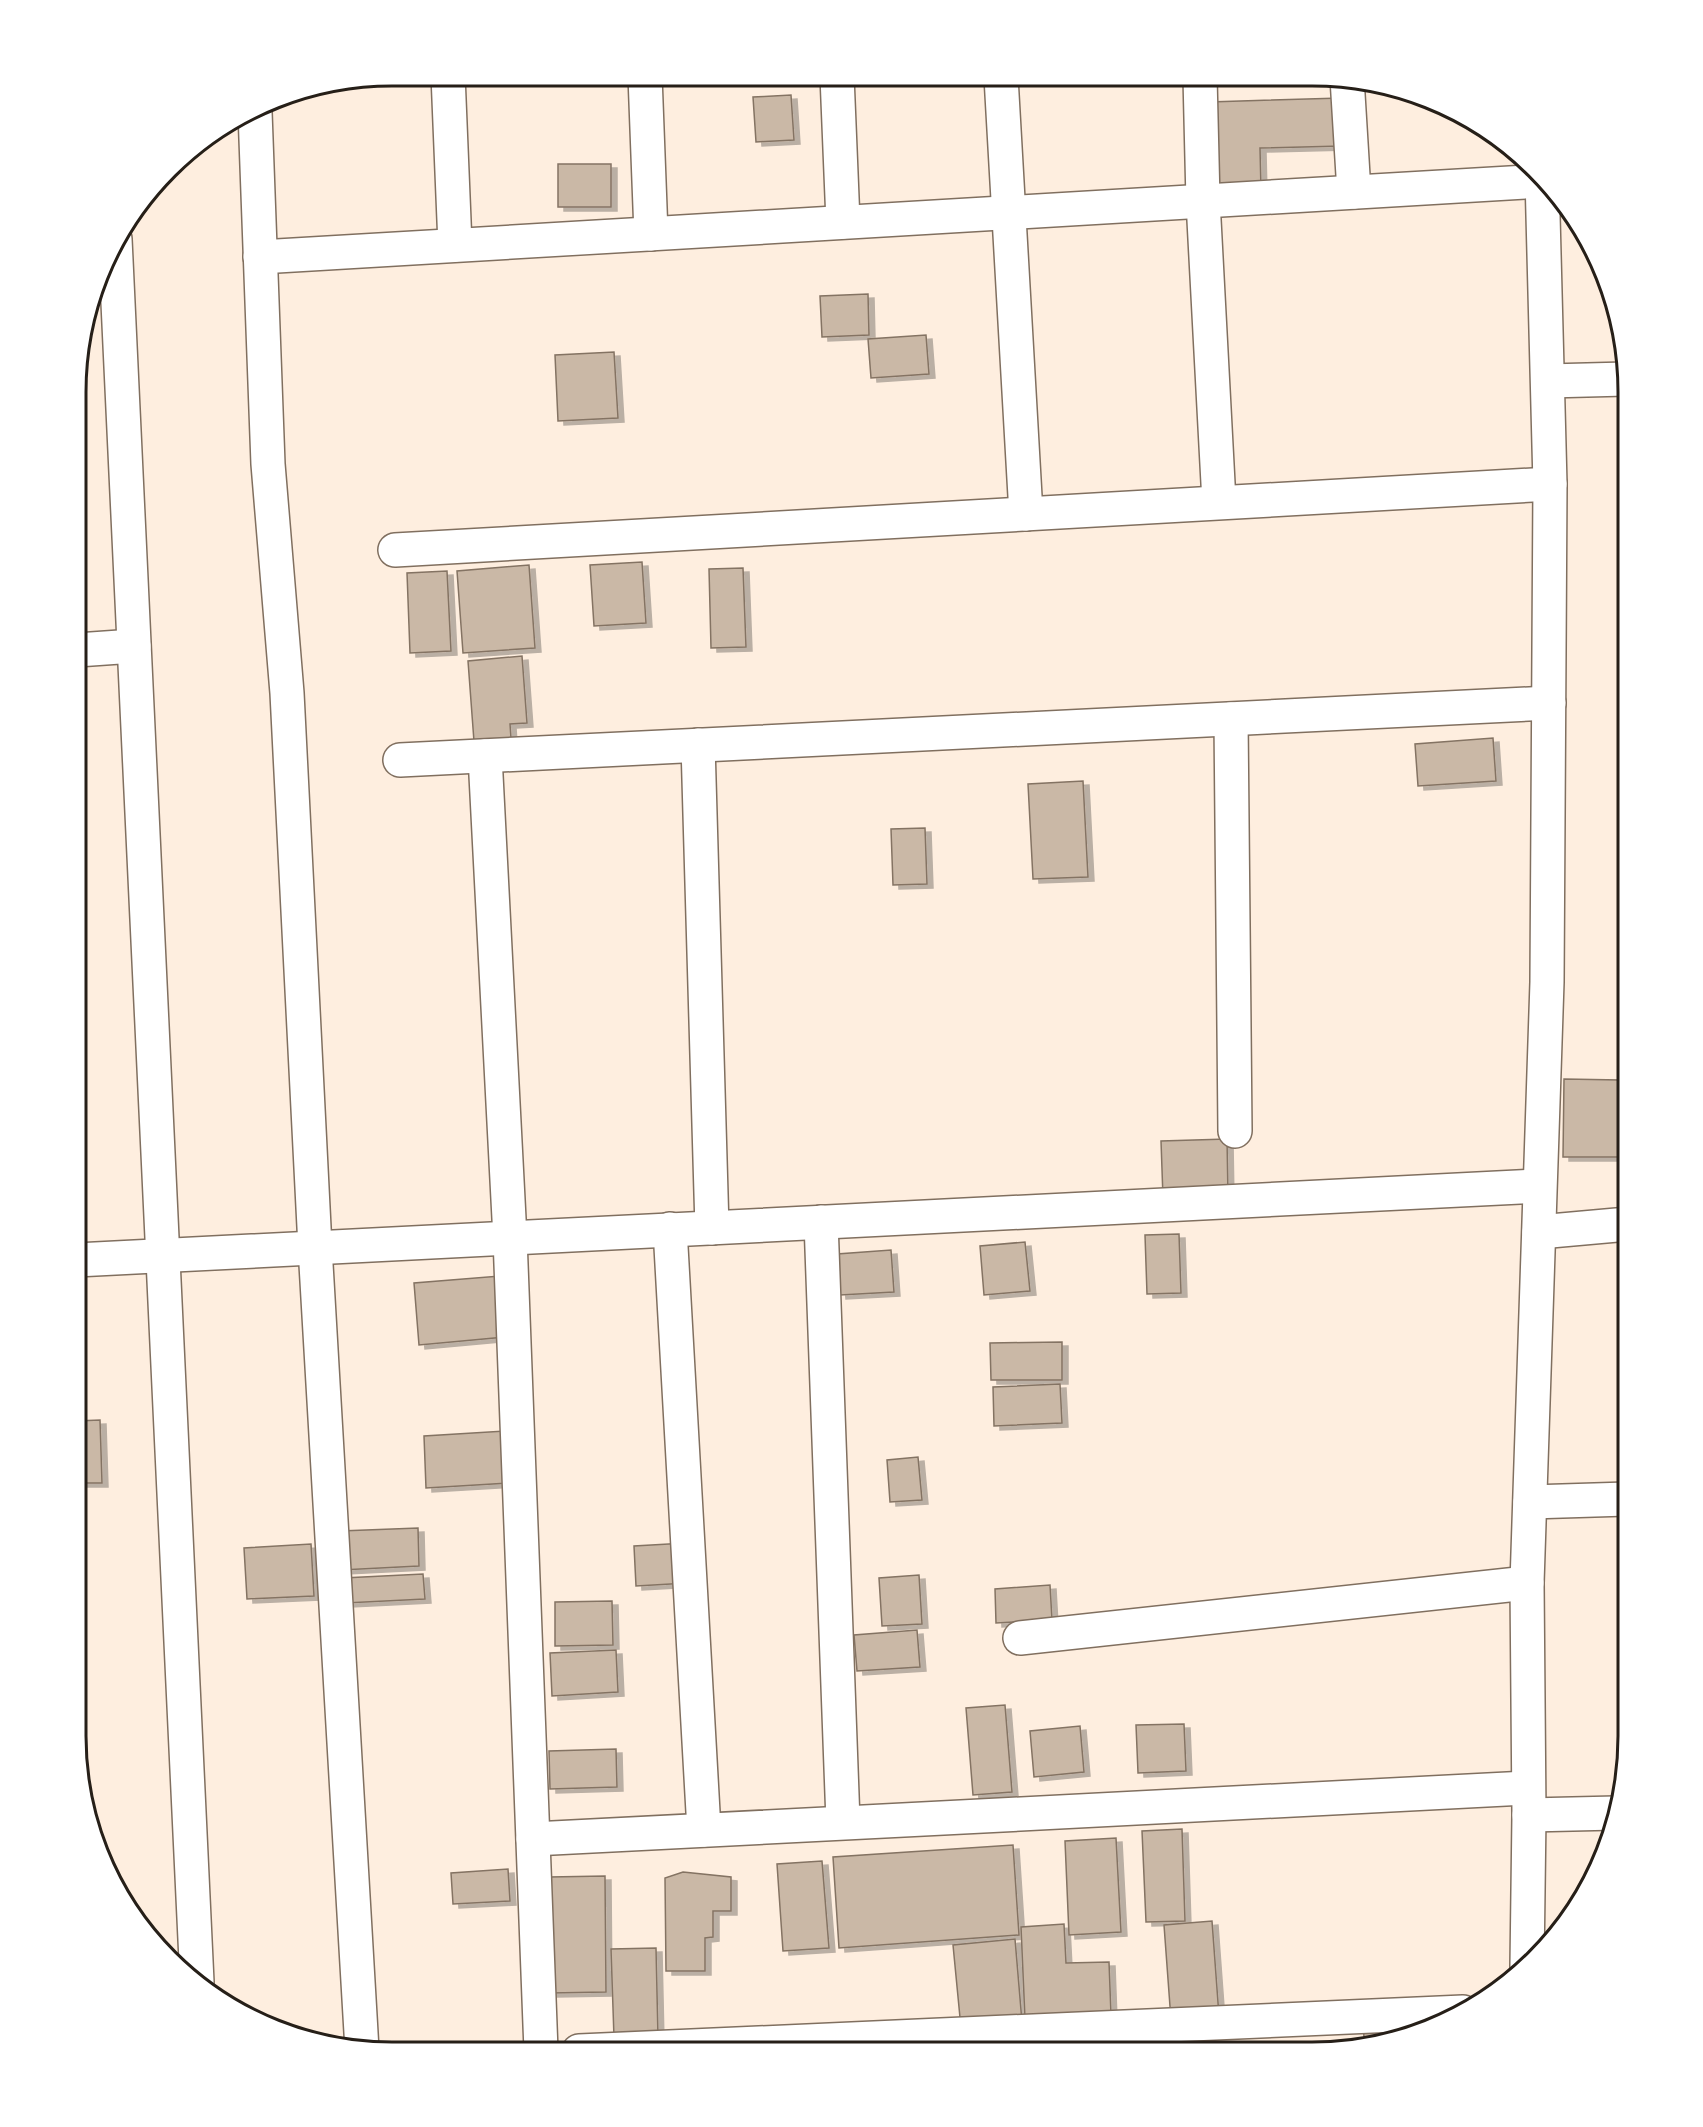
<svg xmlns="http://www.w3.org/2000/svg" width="1703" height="2127" font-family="'Noto Serif',serif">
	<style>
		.building { fill: #cab8a6; stroke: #847363; stroke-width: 1.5; filter: url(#shadow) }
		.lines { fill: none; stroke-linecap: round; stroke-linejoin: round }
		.minor-casing { stroke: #806f5f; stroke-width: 36 }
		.minor { stroke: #fff; stroke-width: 33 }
		.rim { fill: none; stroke: #261f18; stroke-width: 3 }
	</style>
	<defs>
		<filter id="shadow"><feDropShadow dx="6" dy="4" stdDeviation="0" flood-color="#0004"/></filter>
	</defs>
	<rect width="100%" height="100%" fill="#feeedf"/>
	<g class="building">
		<polygon points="791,95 794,140 756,142 753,97"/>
		<polygon points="1341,98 1342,146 1260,148 1261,190 1212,191 1209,102"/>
		<rect x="558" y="164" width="53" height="43"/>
		<polygon points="868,294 869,335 822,337 820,296"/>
		<polygon points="926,335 929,374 871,378 868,339"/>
		<polygon points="614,352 618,418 558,421 555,355"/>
		<polygon points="642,562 646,623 594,626 590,565"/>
		<polygon points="529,565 535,648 463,653 457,571"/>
		<polygon points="743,568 746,647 711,648 709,569"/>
		<polygon points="447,571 451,651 410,653 407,573"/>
		<polygon points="522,656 527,723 510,724 512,753 475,755 468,661"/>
		<polygon points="1493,738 1496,781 1418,786 1415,744"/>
		<polygon points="1083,781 1088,877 1033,879 1028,784"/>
		<polygon points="925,828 927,884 893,885 891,829"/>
		<polygon points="1564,1079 1620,1080 1619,1157 1563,1157"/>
		<polygon points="1227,1139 1228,1196 1163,1198 1161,1141"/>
		<polygon points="1179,1234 1181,1293 1147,1294 1145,1235"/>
		<polygon points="1025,1242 1030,1291 984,1295 980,1246"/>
		<polygon points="891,1250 894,1292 840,1295 837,1254"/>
		<polygon points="500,1276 505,1337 419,1345 414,1283"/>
		<polygon points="1062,1342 1062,1380 991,1380 990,1343"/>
		<polygon points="1060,1384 1062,1423 994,1426 993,1387"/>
		<polygon points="100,1420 102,1483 76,1483 76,1421"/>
		<polygon points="505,1431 509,1483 426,1488 424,1436"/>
		<polygon points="918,1457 922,1500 890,1502 887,1460"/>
		<polygon points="418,1528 419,1566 341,1570 340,1531"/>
		<polygon points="686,1543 688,1583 636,1586 634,1546"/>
		<polygon points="311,1544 314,1596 247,1599 244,1548"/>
		<polygon points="423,1574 425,1599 345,1603 343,1578"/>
		<polygon points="919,1575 922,1624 882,1626 879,1578"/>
		<polygon points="1050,1585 1052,1620 996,1623 995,1589"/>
		<polygon points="612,1601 613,1645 555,1646 555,1602"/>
		<polygon points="917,1630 920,1667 857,1671 854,1635"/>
		<polygon points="616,1650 618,1692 552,1696 550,1653"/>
		<polygon points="1005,1705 1012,1792 973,1795 966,1708"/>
		<polygon points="1184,1724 1186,1771 1138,1773 1136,1725"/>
		<polygon points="1080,1726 1084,1772 1034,1777 1030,1731"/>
		<polygon points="616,1749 617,1787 550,1789 549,1751"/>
		<polygon points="1182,1829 1185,1921 1146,1922 1142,1831"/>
		<polygon points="1116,1838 1121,1932 1069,1935 1065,1841"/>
		<polygon points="1013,1845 1019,1935 839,1948 833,1857"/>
		<polygon points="822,1861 829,1948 783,1951 777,1864"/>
		<polygon points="508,1869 510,1901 453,1904 451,1873"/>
		<polygon points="683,1872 731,1877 731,1911 713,1911 713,1937 705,1938 705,1971 666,1971 665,1878"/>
		<polygon points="605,1876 606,1992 550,1993 549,1877"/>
		<polygon points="1212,1921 1219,2016 1171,2020 1164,1925"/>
		<polygon points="1064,1924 1066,1963 1109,1962 1111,2015 1025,2019 1021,1927"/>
		<polygon points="1015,1939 1022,2022 961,2028 953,1945"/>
		<polygon points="656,1948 658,2037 614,2038 611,1949"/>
		<polygon points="1405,2025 1405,2036 1365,2046 1363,2027"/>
	</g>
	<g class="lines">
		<defs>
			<g id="minor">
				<polyline points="448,75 455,245"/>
				<polyline points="645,76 651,234"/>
				<polyline points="837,76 843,222"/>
				<polyline points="1001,77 1026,514"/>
				<polyline points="1200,77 1203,201 1219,502"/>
				<polyline points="1347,78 1354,192"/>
				<polyline points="255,112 268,464 287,693 315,1247 362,2050"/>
				<polyline points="115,239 197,1982"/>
				<polyline points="260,257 1542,181"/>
				<polyline points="1548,381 1626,379"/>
				<polyline points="395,550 1550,484"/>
				<polyline points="77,650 134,646"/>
				<polyline points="1231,719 1235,1131"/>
				<polyline points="698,745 712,1228"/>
				<polyline points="485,756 510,1238 541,2051"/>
				<polyline points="400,760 1549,703"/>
				<polyline points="821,1222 843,1822"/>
				<polyline points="670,1229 704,1830"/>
				<polyline points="1539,1232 1628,1224"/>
				<polyline points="76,1260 1538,1186"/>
				<polyline points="1530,1502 1627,1499"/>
				<polyline points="1020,1638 1527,1583"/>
				<polyline points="1529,1815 1616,1813"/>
				<polyline points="533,1839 1527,1788"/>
				<polyline points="1527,1966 1529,1815 1527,1583 1547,982 1550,484 1542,177"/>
				<polyline points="579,2051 1463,2012"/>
			</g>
		</defs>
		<use href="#minor" class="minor-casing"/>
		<use href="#minor" class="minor"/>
	</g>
	<path d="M0 0H1703V2127H0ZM392 86H1312A306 306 0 0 1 1618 392V1736A306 306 0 0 1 1312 2042H392A306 306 0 0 1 86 1736V392A306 306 0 0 1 392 86Z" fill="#fff" fill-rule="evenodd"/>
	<path class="rim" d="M392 86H1312A306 306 0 0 1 1618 392V1736A306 306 0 0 1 1312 2042H392A306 306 0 0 1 86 1736V392A306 306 0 0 1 392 86Z"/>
</svg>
